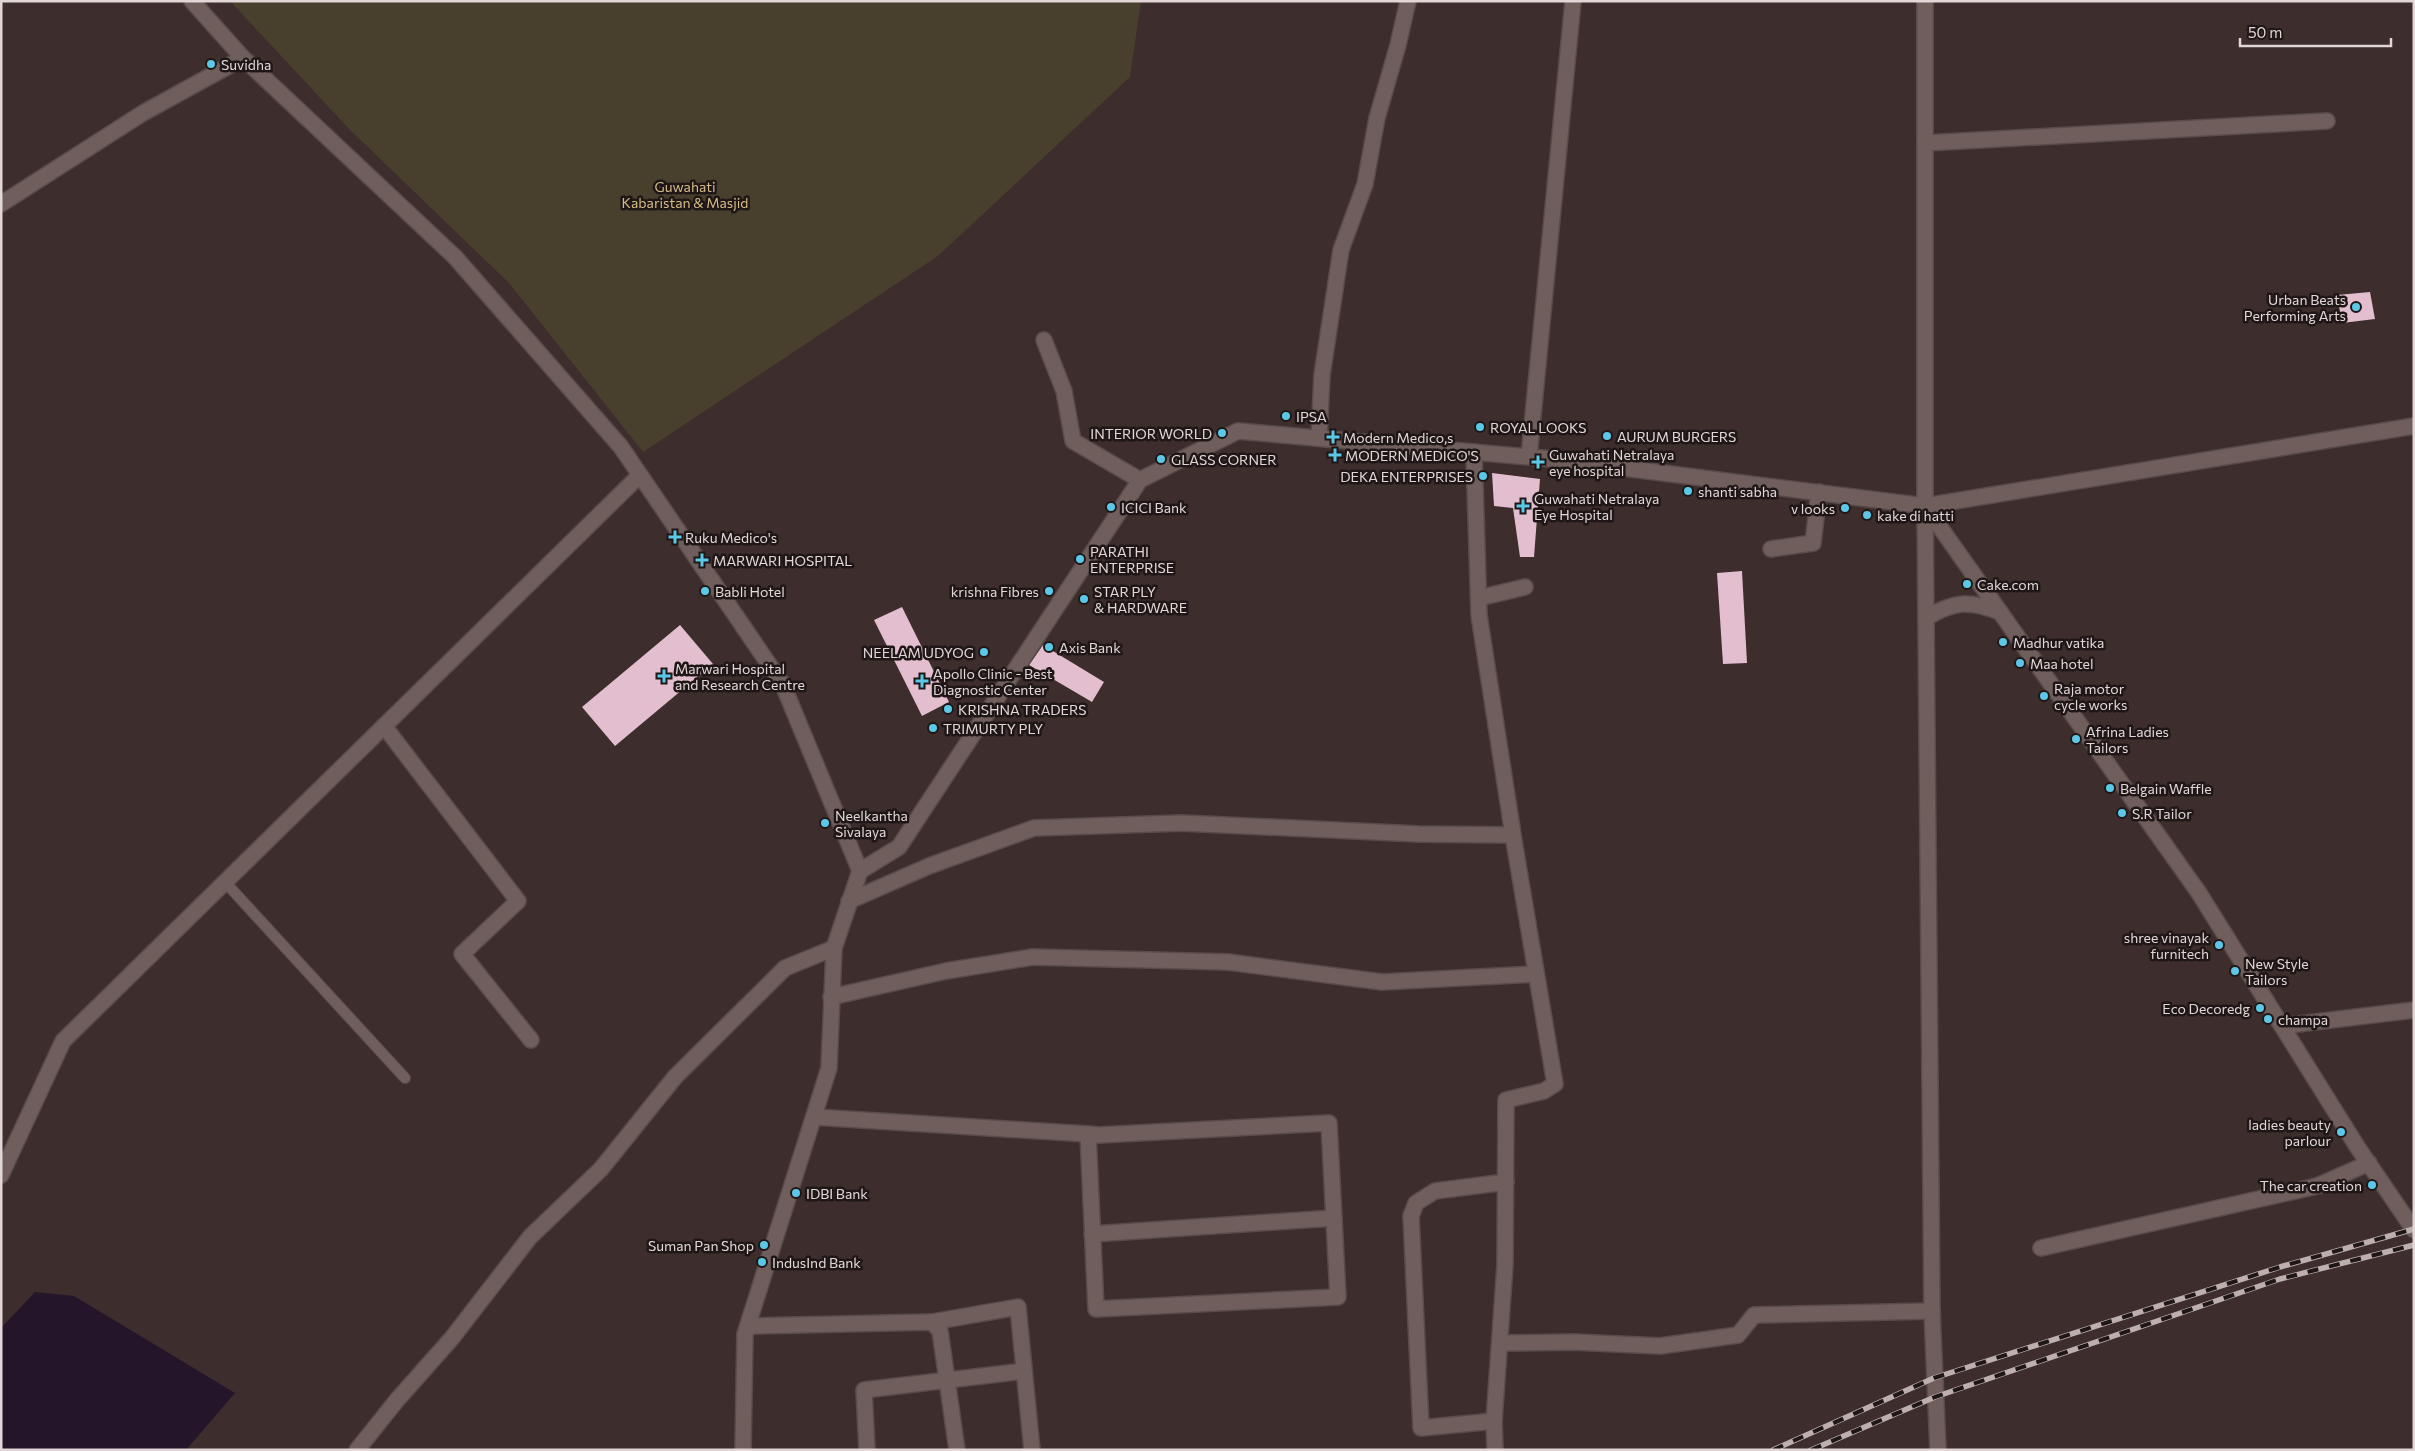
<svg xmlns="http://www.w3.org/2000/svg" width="2415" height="1451" font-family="Commissioner,sans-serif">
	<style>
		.green { fill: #483f2d }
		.water { fill: #25152b }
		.building { fill: #e3becf }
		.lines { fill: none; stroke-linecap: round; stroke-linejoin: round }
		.lane-casing { stroke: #594b4b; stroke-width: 12 }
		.street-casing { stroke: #594b4b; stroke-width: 18 }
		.secondary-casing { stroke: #594b4b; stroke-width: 18 }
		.lane { stroke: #705e5d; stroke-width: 10 }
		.street { stroke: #705e5d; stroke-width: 15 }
		.secondary { stroke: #705e5d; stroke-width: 15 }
		.rail-casing { stroke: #bcafae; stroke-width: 5.5 }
		.rail { stroke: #1f1717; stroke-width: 4; stroke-dasharray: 11; stroke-linecap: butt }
		.poi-dot { fill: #5ac8e6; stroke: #1f1717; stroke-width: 2 }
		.labels { text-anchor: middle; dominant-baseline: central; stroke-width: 5; stroke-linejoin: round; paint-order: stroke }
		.poi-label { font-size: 14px; fill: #e2d7d6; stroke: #1f1717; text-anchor: start }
		.park-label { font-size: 14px; fill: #d7bc85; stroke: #1f1717 }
	</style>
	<rect width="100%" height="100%" fill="#3d2d2c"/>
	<polygon class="green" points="230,1 1141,1 1130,77 938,256 643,452 509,283 349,129"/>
	<polygon class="water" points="35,1292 74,1296 235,1393 186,1450 1,1450 1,1328"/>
	<g class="building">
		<polygon points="2370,292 2375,319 2342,323 2337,295"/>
		<polygon points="1492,473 1540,479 1534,557 1520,557 1513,508 1494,506"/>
		<polygon points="1742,571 1747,663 1723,664 1717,573"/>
		<polygon points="902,607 949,702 922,716 874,620"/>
		<polygon points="680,625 713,664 615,746 582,707"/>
		<polygon points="1043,645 1104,682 1092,702 1029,665"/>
	</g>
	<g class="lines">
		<defs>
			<polyline id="lane" points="225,882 405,1078"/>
			<g id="street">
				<polyline points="1925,143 2327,121"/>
				<polyline points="1,204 143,113 243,58"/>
				<polyline points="1044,340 1064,391 1073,441 1140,480"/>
				<polyline points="1319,438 1322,375 1341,250 1365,184 1377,118 1398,45 1408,1"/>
				<polyline points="1474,452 1479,615 1514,841 1555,1084 1544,1091 1506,1100 1505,1265 1494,1421 1495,1450"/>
				<polyline points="1529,457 1573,1"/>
				<polyline points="1771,549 1813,543 1819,492"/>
				<polyline points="1479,598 1525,587"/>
				<polyline points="384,726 518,901 462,954 531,1040"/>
				<polyline points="860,871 899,847 1140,480 1238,431 1552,459 1925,506 2414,426"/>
				<polyline points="849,901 929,866 1034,828 1181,823 1419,834 1513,835"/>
				<polyline points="831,997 946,971 1033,957 1228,962 1382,982 1536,974"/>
				<polyline points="2282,1026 2414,1010"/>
				<polyline points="814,1117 1088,1134 1099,1135 1329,1123 1338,1297 1096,1309 1088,1134"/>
				<polyline points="1,1175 63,1041 640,475"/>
				<polyline points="1092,1234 1334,1218"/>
				<polyline points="2041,1248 2317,1186 2369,1163"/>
				<polyline points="932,1322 1018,1307 1032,1450"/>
				<polyline points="748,1326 932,1322 940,1331 957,1450"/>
				<polyline points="1500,1343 1574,1342 1660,1346 1738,1335 1754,1315 1932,1311"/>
				<polyline points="1494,1421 1421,1428 1411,1216 1416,1203 1435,1191 1506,1182"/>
				<polyline points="357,1450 397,1400 452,1338 530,1237 601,1169 675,1077 785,968 834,948"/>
				<polyline points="867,1450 864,1390 1024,1371"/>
			</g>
			<g id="secondary">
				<polyline points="192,1 243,58 455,257 621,447 783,685 860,871 834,948 829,1068 745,1334 743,1450"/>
				<polyline points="1925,1 1925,506 1932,1311 1938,1450"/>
				<polyline points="1925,506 2199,893 2358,1148 2414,1230"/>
				<path d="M1926,618C1954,601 1969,600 2000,612"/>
			</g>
		</defs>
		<use href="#lane" class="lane-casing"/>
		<use href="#street" class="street-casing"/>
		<use href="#secondary" class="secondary-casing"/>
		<use href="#lane" class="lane"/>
		<use href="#street" class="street"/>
		<use href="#secondary" class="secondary"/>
		<defs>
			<g id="rail">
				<polyline points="1773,1450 1934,1378 2280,1267 2414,1229"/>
				<polyline points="1811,1450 1935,1397 2280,1279 2414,1245"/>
			</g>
		</defs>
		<use href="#rail" class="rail-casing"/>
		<use href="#rail" class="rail"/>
	</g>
	<g class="poi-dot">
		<circle cx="211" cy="64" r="5"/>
		<circle cx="2356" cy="307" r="5"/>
		<circle cx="1286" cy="416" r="5"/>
		<circle cx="1480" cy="427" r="5"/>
		<circle cx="1222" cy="433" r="5"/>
		<circle cx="1607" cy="436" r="5"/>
		<path d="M1330.5 429.5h5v5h5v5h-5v5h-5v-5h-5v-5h5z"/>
		<path d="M1332.5 447.5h5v5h5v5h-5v5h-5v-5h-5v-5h5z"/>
		<circle cx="1161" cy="459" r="5"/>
		<path d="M1535.5 454.5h5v5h5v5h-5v5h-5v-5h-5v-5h5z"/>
		<circle cx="1483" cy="476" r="5"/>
		<circle cx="1688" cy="491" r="5"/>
		<path d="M1520.5 498.5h5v5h5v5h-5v5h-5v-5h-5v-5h5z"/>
		<circle cx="1111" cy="507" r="5"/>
		<circle cx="1845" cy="508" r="5"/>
		<circle cx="1867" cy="515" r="5"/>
		<path d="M672.5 529.5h5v5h5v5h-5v5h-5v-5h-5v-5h5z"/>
		<circle cx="1080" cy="559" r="5"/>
		<path d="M699.5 552.5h5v5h5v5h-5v5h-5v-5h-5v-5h5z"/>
		<circle cx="1967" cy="584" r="5"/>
		<circle cx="705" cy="591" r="5"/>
		<circle cx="1049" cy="591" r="5"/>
		<circle cx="1084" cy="599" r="5"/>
		<circle cx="2003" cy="642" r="5"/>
		<circle cx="1049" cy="647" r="5"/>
		<circle cx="984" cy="652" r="5"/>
		<circle cx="2020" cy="663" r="5"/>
		<path d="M661.5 668.5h5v5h5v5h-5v5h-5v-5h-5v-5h5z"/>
		<path d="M919.5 673.5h5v5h5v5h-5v5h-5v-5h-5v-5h5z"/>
		<circle cx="2044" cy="696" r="5"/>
		<circle cx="948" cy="709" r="5"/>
		<circle cx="933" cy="728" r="5"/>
		<circle cx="2076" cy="739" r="5"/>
		<circle cx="2110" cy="788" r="5"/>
		<circle cx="2122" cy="813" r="5"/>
		<circle cx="825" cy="823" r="5"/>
		<circle cx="2219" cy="945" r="5"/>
		<circle cx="2235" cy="971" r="5"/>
		<circle cx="2260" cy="1008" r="5"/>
		<circle cx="2268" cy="1019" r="5"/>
		<circle cx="2341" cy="1132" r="5"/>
		<circle cx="2372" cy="1185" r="5"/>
		<circle cx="796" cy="1193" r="5"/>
		<circle cx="764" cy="1245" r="5"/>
		<circle cx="762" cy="1262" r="5"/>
	</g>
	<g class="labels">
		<g class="poi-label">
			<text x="221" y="64">Suvidha</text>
			<text x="2346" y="299" text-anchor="end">Urban Beats<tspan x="2346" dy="16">Performing Arts</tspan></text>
			<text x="1296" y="416">IPSA</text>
			<text x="1490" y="427">ROYAL LOOKS</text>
			<text x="1212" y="433" text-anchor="end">INTERIOR WORLD</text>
			<text x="1617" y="436">AURUM BURGERS</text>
			<text x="1343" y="437">Modern Medico,s</text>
			<text x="1549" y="454">Guwahati Netralaya<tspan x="1549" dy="16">eye hospital</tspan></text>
			<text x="1345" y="455">MODERN MEDICO'S</text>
			<text x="1171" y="459">GLASS CORNER</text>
			<text x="1473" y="476" text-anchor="end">DEKA ENTERPRISES</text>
			<text x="1698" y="491">shanti sabha</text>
			<text x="1534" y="498">Guwahati Netralaya<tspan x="1534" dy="16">Eye Hospital</tspan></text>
			<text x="1121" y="507">ICICI Bank</text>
			<text x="1835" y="508" text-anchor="end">v looks</text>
			<text x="1877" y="515">kake di hatti</text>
			<text x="685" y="537">Ruku Medico's</text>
			<text x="1090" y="551">PARATHI<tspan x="1090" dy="16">ENTERPRISE</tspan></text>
			<text x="713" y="560">MARWARI HOSPITAL</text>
			<text x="1977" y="584">Cake.com</text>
			<text x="715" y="591">Babli Hotel</text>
			<text x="1039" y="591" text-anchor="end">krishna Fibres</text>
			<text x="1094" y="591">STAR PLY<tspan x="1094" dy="16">&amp; HARDWARE</tspan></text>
			<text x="2013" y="642">Madhur vatika</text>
			<text x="1059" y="647">Axis Bank</text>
			<text x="974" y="652" text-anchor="end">NEELAM UDYOG</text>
			<text x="2030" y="663">Maa hotel</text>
			<text x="675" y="668">Marwari Hospital<tspan x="675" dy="16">and Research Centre</tspan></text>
			<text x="933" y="673">Apollo Clinic - Best<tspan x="933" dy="16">Diagnostic Center</tspan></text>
			<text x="2054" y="688">Raja motor<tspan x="2054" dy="16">cycle works</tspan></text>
			<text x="958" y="709">KRISHNA TRADERS</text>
			<text x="943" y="728">TRIMURTY PLY</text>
			<text x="2086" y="731">Afrina Ladies<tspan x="2086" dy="16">Tailors</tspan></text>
			<text x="2120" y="788">Belgain Waffle</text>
			<text x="2132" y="813">S.R Tailor</text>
			<text x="835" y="815">Neelkantha<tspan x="835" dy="16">Sivalaya</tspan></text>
			<text x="2209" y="937" text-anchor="end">shree vinayak<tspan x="2209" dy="16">furnitech</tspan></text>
			<text x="2245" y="963">New Style<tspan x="2245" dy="16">Tailors</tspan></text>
			<text x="2250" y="1008" text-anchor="end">Eco Decoredg</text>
			<text x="2278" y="1019">champa</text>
			<text x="2331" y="1124" text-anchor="end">ladies beauty<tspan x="2331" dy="16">parlour</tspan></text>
			<text x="2362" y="1185" text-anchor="end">The car creation</text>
			<text x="806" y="1193">IDBI Bank</text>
			<text x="754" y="1245" text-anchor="end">Suman Pan Shop</text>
			<text x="772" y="1262">IndusInd Bank</text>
		</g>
		<g class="park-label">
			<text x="685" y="186">Guwahati<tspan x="685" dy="16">Kabaristan &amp; Masjid</tspan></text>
		</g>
	</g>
	<rect width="2415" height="1451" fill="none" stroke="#e2d7d6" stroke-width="5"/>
	<path d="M2240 38v8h151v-8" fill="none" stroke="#e2d7d6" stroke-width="2.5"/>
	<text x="2248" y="38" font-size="15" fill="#e2d7d6" stroke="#1f1717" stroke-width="4" paint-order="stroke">50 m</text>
</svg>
